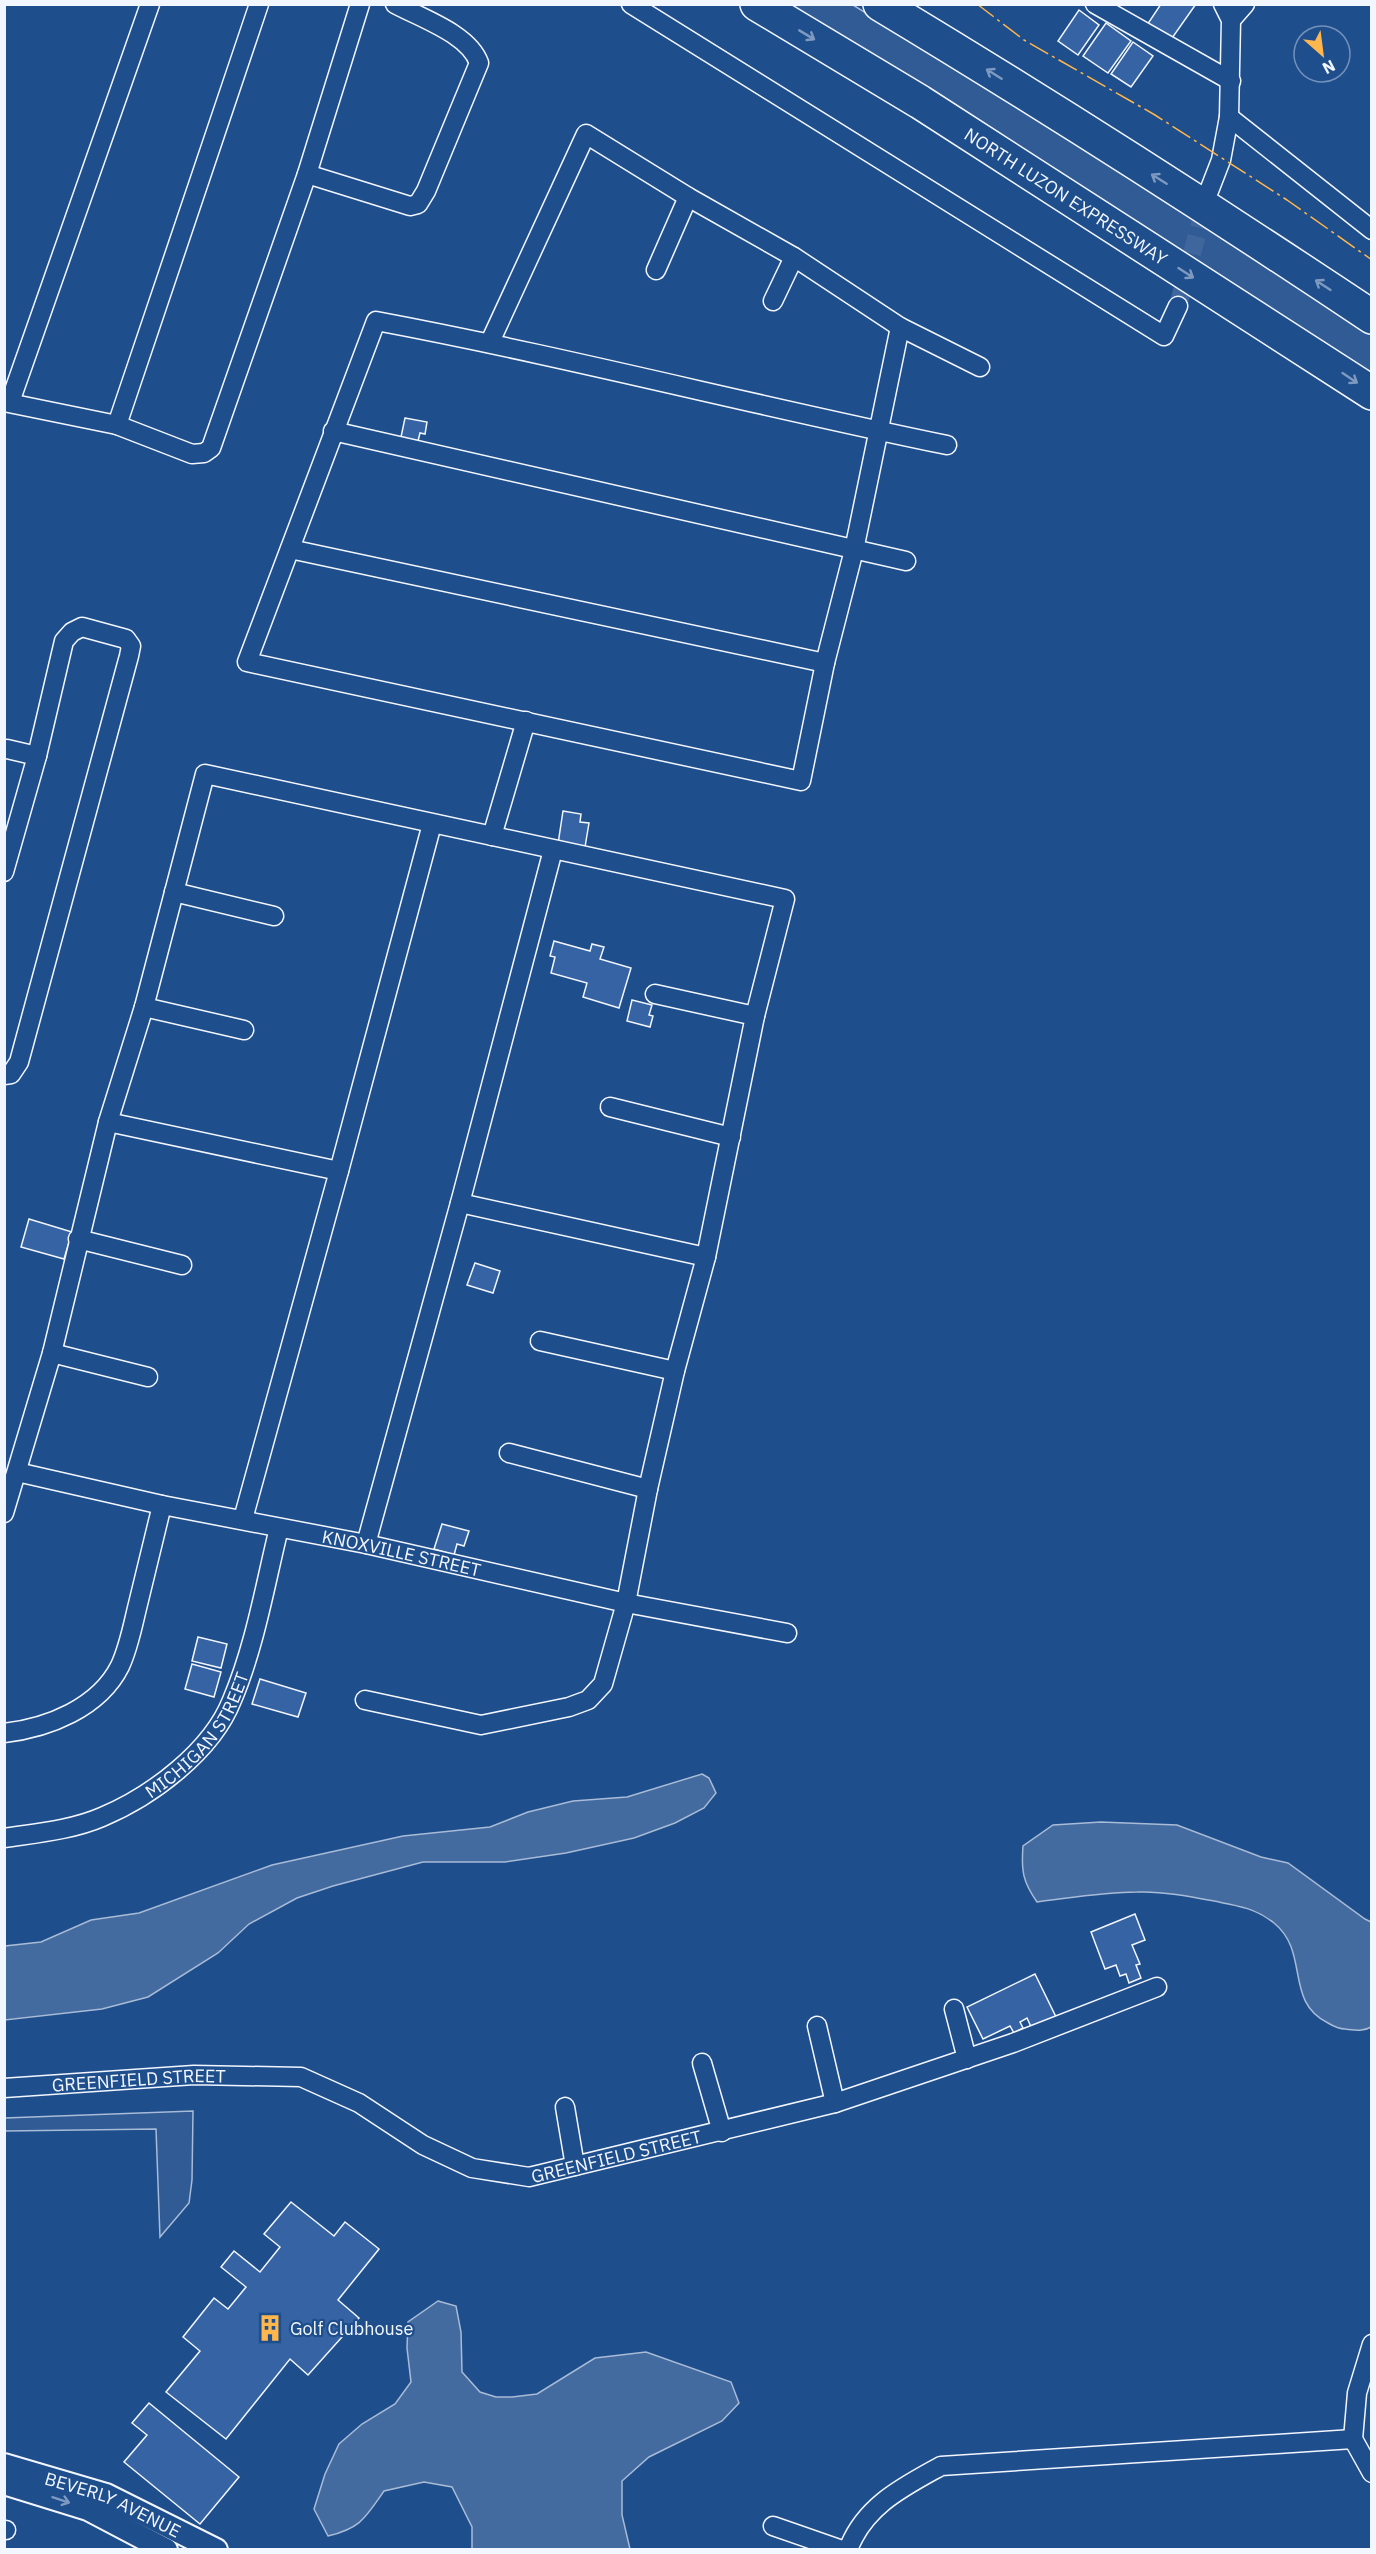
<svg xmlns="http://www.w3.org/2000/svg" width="1376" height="2554" font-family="'IBM Plex Sans',sans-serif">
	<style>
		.green { fill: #305b95; stroke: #a8bbd7; stroke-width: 1.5 }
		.water { fill: #446ba0; stroke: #a8bbd7; stroke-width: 1.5 }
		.building { fill: #3563a3; stroke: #f2f6ff; stroke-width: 1.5 }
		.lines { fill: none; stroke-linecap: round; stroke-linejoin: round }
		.minor-tunnel { stroke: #3f679d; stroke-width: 18; stroke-dasharray: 18 9; stroke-linecap: butt }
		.minor-casing { stroke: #f2f6ff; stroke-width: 21 }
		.tertiary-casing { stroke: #f2f6ff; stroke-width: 26 }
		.motorway-casing { stroke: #f2f6ff; stroke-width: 36 }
		.minor { stroke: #1f4e8c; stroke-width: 18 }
		.tertiary { stroke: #1f4e8c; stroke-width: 22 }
		.motorway { stroke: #1f4e8c; stroke-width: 33 }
		.power { stroke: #ffb74d; stroke-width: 1.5; stroke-dasharray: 21 4.5 3 4.5; stroke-linecap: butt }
		.oneway { stroke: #7e9ac0 }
		.labels { text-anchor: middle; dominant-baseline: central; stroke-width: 4.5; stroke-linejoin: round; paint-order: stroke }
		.street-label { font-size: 18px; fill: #f2f6ff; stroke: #1f4e8c }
		.poi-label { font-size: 18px; fill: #f2f6ff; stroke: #1f4e8c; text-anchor: start }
	</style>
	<rect width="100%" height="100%" fill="#1f4e8c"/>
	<g class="green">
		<polygon points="778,5 853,5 1044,122 1371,333 1371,379"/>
		<polygon points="193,2111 192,2180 189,2203 160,2237 156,2129 5,2131 5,2118"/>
	</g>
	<g class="water">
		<polygon points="702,1774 709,1778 716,1793 704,1808 675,1823 634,1838 566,1853 505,1862 423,1862 333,1886 297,1898 249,1924 218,1953 148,1997 102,2009 5,2020 5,1946 41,1942 91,1920 139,1913 272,1865 403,1836 490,1827 528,1812 573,1801 627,1797"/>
		<path d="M1101,1822L1177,1825L1261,1857L1288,1863L1365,1919L1371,1922V2027C1363,2032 1354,2030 1345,2029C1338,2029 1333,2026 1328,2023C1284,2002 1310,1952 1274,1923C1255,1908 1241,1907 1219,1902C1193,1897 1164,1891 1137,1892C1104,1892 1070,1898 1037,1902C1023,1882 1021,1871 1023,1846L1053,1825Z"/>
		<path d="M438,2301L456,2306L461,2332L462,2372L480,2392L496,2397H512L537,2394L595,2358L646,2352L731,2382L739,2403L722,2421L649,2457L622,2481V2515L630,2549H472V2527L452,2487L424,2482L384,2491C365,2518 361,2528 328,2536L314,2509L325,2474L339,2444L362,2424L395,2404L411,2382L407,2348L408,2322Z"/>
	</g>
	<g class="building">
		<polygon points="1161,4 1196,4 1170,41 1147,25"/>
		<polygon points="1079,10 1099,25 1078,55 1058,41"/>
		<polygon points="1106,23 1131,41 1108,73 1083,56"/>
		<polygon points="1133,42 1153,56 1131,87 1111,74"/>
		<polygon points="405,418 427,422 425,434 420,433 418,441 401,437"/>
		<polygon points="563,811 581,814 580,822 589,823 585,847 558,844"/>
		<polygon points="554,941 590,951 592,944 604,947 600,959 631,968 619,1008 583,997 587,983 551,973 555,957 550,956"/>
		<polygon points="632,1000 652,1005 649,1015 653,1016 650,1027 627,1021"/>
		<polygon points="29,1219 72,1232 64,1259 21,1247"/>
		<polygon points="475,1263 500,1271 493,1293 467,1285"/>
		<polygon points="442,1524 469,1531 464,1546 457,1544 454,1555 434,1549"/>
		<polygon points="198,1637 227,1644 221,1668 192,1661"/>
		<polygon points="192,1664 221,1672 214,1697 185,1689"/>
		<polygon points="260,1679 306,1693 298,1717 252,1704"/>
		<polygon points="1135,1914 1145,1940 1132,1945 1140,1964 1136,1965 1141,1978 1129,1983 1126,1974 1120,1976 1116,1965 1105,1969 1091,1932"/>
		<polygon points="1035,1974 1057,2019 1033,2031 1027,2018 1020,2022 1023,2028 1014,2033 1010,2026 983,2039 967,2007"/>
		<polygon points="291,2202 334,2236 345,2222 379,2249 338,2300 359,2318 308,2375 290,2359 226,2439 166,2392 200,2351 183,2337 214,2298 228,2309 246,2287 221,2267 234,2251 260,2272 280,2247 264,2234"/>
		<polygon points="149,2403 239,2477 200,2524 124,2462 147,2435 132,2423"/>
	</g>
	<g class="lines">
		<polyline class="minor-tunnel" points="1178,306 1206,201"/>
		<defs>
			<g id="minor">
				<polyline points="631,4 1164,336 1178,306"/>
				<polyline points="1095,4 1231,81"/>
				<polyline points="1231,20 1245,4"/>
				<polyline points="1229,117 1372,230"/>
				<path d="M307,174L410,206L418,204L426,191L479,63C469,34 421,18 395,4"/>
				<polyline points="1209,191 1221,160 1229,117 1231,20 1223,4"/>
				<polyline points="656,270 688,197"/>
				<polyline points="773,301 794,257"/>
				<path d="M900,327L854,550L825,663L801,781L247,662L376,321C568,357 756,406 947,445"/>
				<polyline points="490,342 586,134 688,197 794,257 900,327 980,367"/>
				<polyline points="4,402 117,425 192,454 204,453 211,448 307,174 360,4"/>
				<polyline points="10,402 150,4"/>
				<polyline points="117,425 259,4"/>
				<polyline points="333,431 906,561"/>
				<polyline points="290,549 825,663"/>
				<polyline points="7,749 37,756"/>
				<polyline points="492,836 526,721"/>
				<polyline points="4,872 37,756 64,641 72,632 82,627 126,639 131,646 129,656 19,1062 11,1074 4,1075"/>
				<polyline points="174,892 274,916"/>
				<polyline points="655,994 755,1016"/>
				<polyline points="144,1007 244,1030"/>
				<polyline points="610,1107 731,1137"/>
				<polyline points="108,1122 339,1171"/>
				<polyline points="460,1203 706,1257"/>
				<polyline points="78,1239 182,1265"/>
				<polyline points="540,1341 675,1371"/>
				<polyline points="52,1353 148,1377"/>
				<polyline points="509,1453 648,1489"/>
				<path id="s1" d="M17,1472L162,1505L366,1544L626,1603L787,1633"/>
				<polyline points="4,1513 52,1353 108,1122 144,1007 205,774 785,899 755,1016 706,1257 675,1371 648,1489 626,1603 603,1684 588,1700 569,1707 481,1725 365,1700"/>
				<polyline points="243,1519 339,1171 432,824"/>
				<polyline points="366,1544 460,1203 553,850"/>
				<path d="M4,1733C48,1728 99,1708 120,1666C129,1647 133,1624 138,1604C146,1571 154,1538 162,1505"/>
				<path id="s2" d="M4,1838C37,1833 72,1830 102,1817C152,1796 212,1751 232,1700C255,1646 265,1585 279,1528"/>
				<polyline points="954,2009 967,2059"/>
				<polyline points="817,2026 835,2103"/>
				<polyline points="702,2063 722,2132"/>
				<path id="s3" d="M4,2088L194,2075L301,2077L359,2103L423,2145L472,2168L529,2177L835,2103L1013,2043L1157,1987"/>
				<polyline points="565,2107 575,2166"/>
				<polyline points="1353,2439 1357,2393 1372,2344"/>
				<polyline points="773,2526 842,2550"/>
				<polyline points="4,2530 6,2530"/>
				<path d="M848,2550C864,2506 903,2487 941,2466L1353,2439L1372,2473"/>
			</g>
			<g id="tertiary">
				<path id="s4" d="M4,2465L106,2495L216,2550"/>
				<polyline points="4,2483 88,2509 166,2550"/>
			</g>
			<g id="motorway">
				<path id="s5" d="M757,4L920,102L1372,393"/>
				<path d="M880,4C1046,104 1210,209 1372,317"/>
			</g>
		</defs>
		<use href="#minor" class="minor-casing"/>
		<use href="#tertiary" class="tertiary-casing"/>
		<use href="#motorway" class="motorway-casing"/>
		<use href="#minor" class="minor"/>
		<use href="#tertiary" class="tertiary"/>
		<use href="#motorway" class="motorway"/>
		<polyline class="power" points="977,4 1024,40 1155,115 1287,200 1372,260"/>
	</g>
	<defs><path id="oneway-shaft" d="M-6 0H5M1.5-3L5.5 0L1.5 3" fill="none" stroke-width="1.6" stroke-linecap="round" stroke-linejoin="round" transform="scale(1.5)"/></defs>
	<g class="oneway">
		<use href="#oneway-shaft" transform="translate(807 35) rotate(31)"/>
		<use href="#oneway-shaft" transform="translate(994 74) rotate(-148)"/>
		<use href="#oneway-shaft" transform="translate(1159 179) rotate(-148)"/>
		<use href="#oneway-shaft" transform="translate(1186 273) rotate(33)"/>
		<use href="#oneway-shaft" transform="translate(1323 285) rotate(-147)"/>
		<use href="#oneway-shaft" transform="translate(1350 378) rotate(34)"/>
		<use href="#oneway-shaft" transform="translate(61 2500) rotate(18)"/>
	</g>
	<defs>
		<symbol id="building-bare" viewBox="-9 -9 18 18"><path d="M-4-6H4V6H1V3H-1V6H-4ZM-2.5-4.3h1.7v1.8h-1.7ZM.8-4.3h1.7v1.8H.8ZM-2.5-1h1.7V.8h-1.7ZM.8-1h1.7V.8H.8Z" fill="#ffb74d" stroke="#1f4e8c" stroke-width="2.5" paint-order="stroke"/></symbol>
	</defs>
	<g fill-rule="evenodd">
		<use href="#building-bare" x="251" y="2309" width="38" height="38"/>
	</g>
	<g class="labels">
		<g class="street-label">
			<text stroke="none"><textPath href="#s5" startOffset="364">NORTH LUZON EXPRESSWAY</textPath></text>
			<text stroke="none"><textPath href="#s1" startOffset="393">KNOXVILLE STREET</textPath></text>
			<text stroke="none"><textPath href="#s2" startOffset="230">MICHIGAN STREET</textPath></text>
			<text stroke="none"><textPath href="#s3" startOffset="135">GREENFIELD STREET</textPath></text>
			<text stroke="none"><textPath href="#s3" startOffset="639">GREENFIELD STREET</textPath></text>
			<text stroke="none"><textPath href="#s4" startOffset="116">BEVERLY AVENUE</textPath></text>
		</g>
		<g class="poi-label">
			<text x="290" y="2328">Golf Clubhouse</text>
		</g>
	</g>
	<rect width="1376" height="2554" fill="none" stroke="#f2f6ff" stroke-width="12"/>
	<g transform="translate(1322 54) rotate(152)"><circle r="28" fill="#1f4e8c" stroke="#7391ba" stroke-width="1.5"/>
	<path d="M0-4.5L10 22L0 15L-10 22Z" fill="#ffb74d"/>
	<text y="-9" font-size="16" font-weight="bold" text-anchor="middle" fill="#f2f6ff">N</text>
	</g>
</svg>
